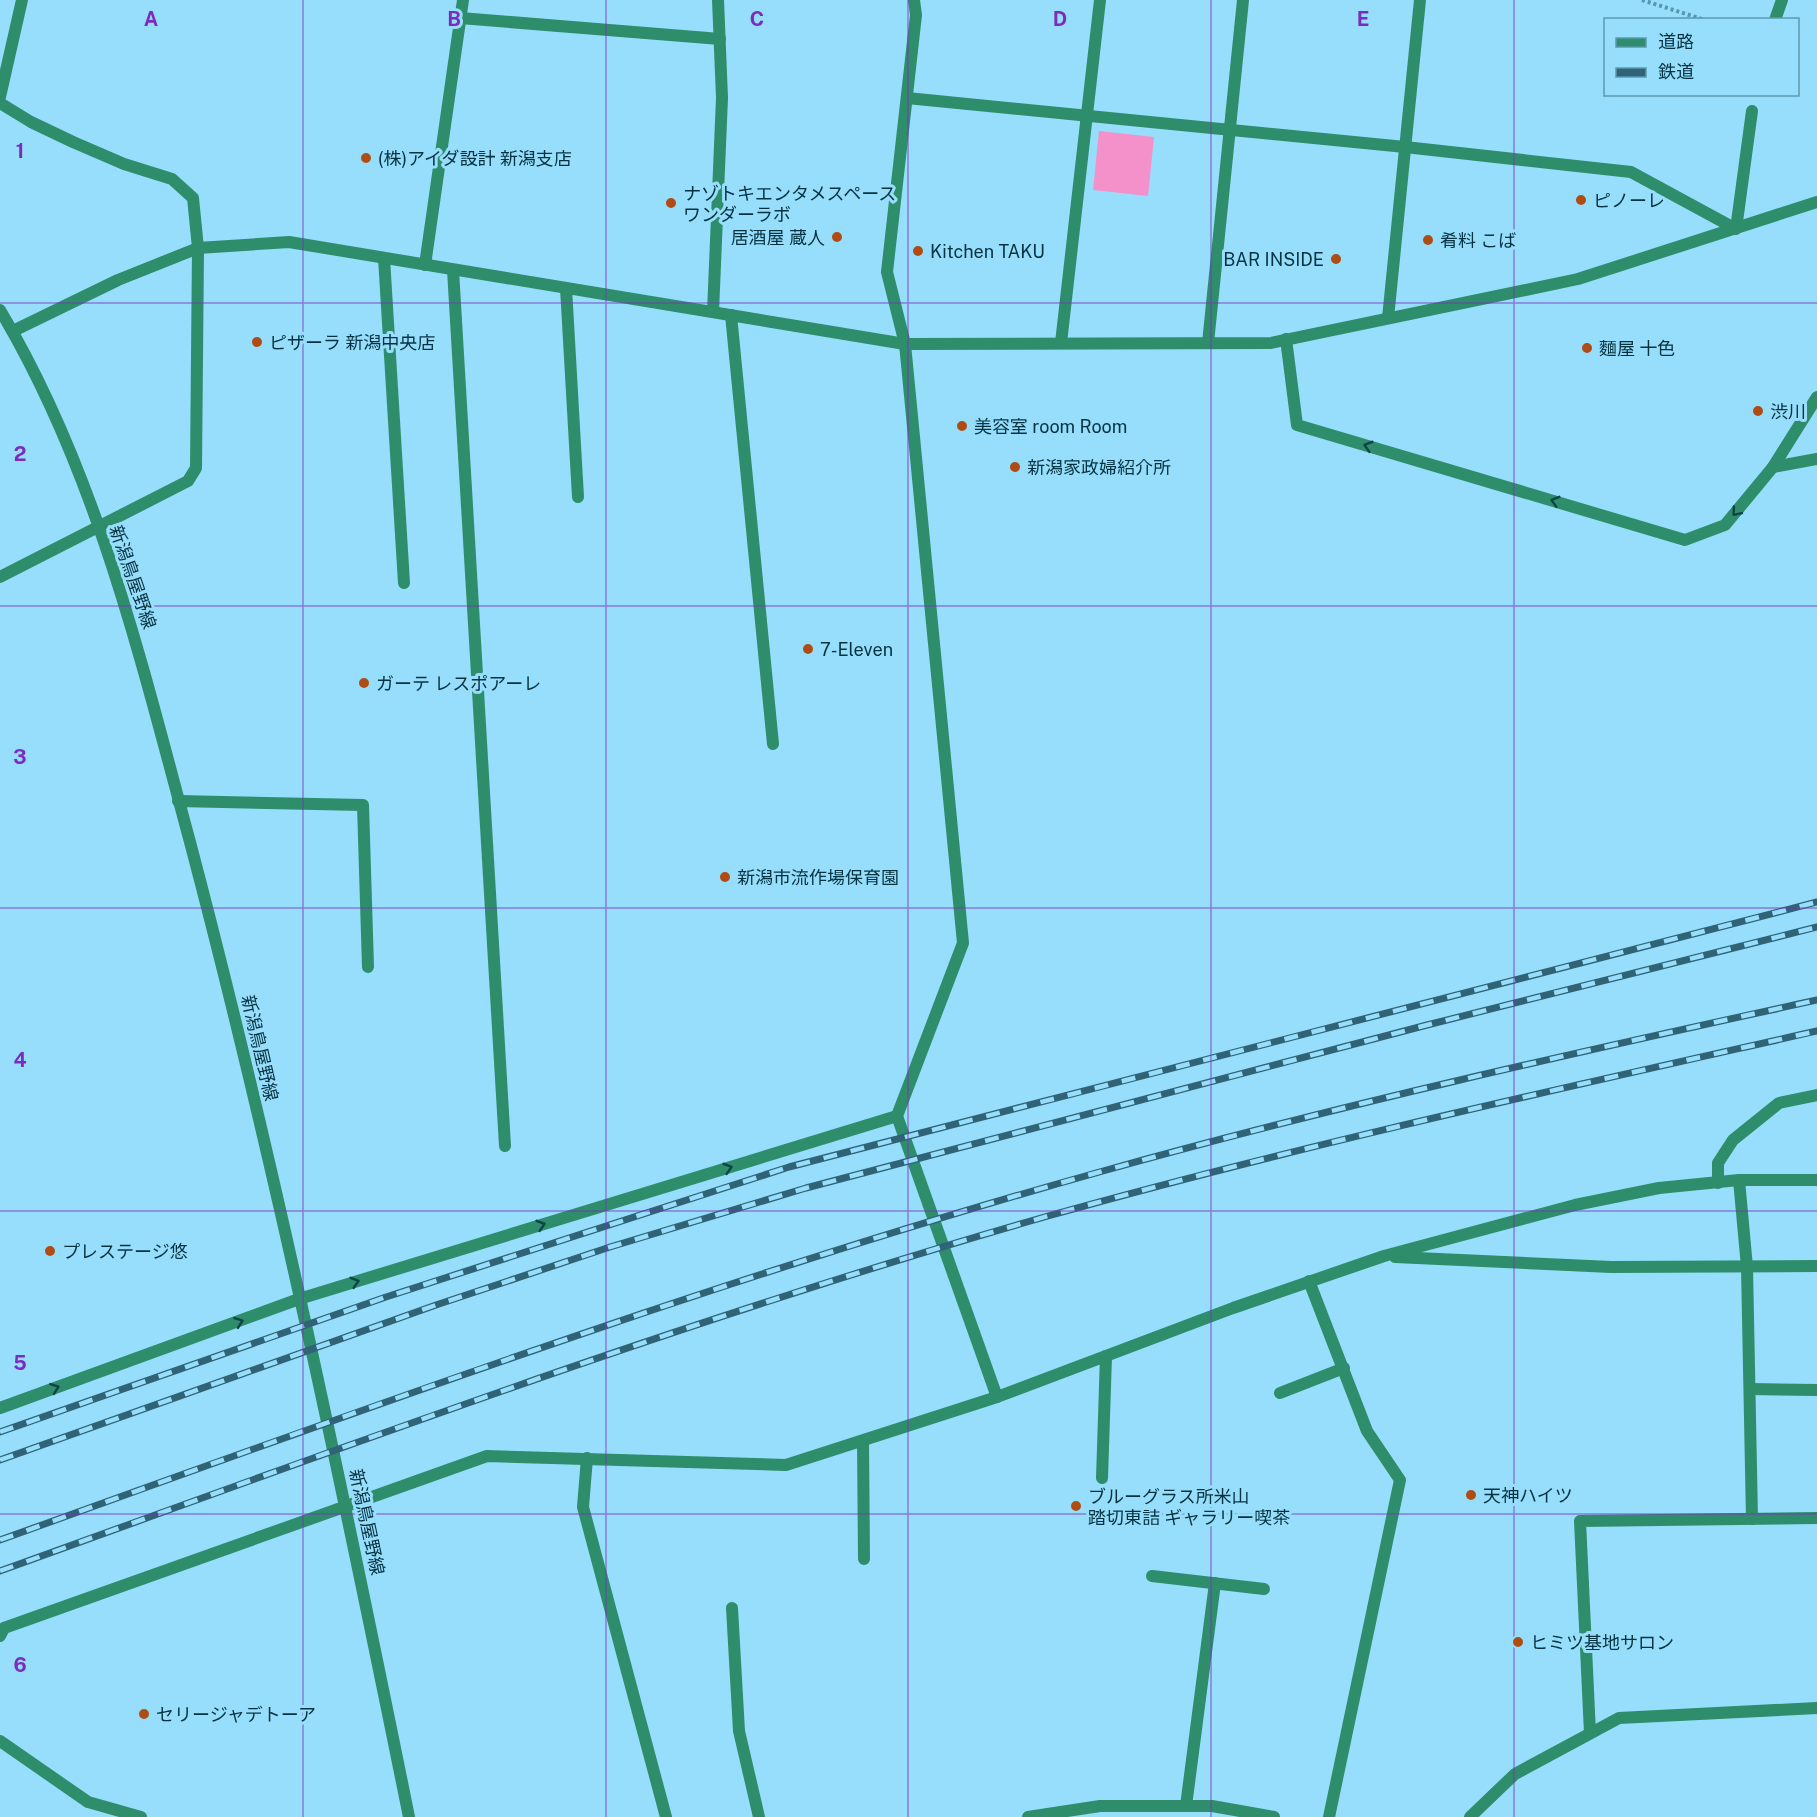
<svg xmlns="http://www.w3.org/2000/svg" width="1817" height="1817" font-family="'Public Sans','Noto Sans JP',sans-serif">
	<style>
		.green { fill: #f491ca }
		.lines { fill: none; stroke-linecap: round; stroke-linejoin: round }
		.path { stroke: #5995ac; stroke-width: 4; stroke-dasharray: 3 3; stroke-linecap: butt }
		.service { stroke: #2e8d6a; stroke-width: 12 }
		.minor { stroke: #2e8d6a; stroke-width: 12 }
		.tertiary { stroke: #2e8d6a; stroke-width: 12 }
		.rail-casing { stroke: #2f6375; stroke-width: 7 }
		.rail { stroke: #96defb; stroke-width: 4.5; stroke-dasharray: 14; stroke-linecap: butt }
		.oneway { stroke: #0e4448 }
		.grid { fill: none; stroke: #7b2cbf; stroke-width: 1.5; stroke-opacity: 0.55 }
		.poi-dot { fill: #af4c13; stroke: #96defb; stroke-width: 2 }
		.labels { text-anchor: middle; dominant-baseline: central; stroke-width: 6; stroke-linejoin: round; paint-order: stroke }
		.poi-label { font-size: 18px; fill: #063240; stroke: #96defb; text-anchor: start }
		.street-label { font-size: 18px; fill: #063240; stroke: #96defb }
		.grid-label { font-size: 20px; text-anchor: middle; font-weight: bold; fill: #7b2cbf; stroke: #96defb; stroke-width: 6; stroke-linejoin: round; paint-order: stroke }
	</style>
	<rect width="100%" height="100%" fill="#96defb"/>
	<polygon class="green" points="1099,131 1154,137 1148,196 1093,190"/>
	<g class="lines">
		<polyline class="path" points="1642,0 1705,20"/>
		<g class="service">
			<polyline points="1405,147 1631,172 1736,229 1752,111"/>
			<polyline points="178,801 363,805 368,967"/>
			<polyline points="1718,1183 1718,1163 1733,1140 1779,1103 1817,1095"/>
			<polyline points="299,1299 897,1116"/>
			<polyline points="1280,1393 1344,1368"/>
			<polyline points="1102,1478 1106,1356"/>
			<polyline points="1152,1576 1264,1589"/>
			<polyline points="732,1608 739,1731 759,1817"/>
			<polyline points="1186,1806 1215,1583"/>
		</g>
		<g class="minor">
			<polyline points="914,0 916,15 887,272 905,344 963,943 897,1116 997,1397"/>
			<polyline points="460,18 720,39"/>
			<polyline points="1775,20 1782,0"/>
			<polyline points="0,97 22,0"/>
			<polyline points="907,98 1405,147"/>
			<polyline points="0,103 31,122 73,142 124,164 172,179 193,198 198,248 196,468 188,481 0,577"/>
			<polyline points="384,258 404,583"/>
			<polyline points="425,265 463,0"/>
			<polyline points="453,270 505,1146"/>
			<polyline points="566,288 578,497"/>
			<polyline points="713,312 722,98 718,0"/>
			<polyline points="731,315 773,744"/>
			<polyline points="1388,318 1420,0"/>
			<polyline points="1286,339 1297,425 1685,540 1725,525 1773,467 1817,397"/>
			<polyline points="1061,343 1100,0"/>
			<polyline points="1208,343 1243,0"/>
			<polyline points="1773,467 1817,459"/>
			<polyline points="1739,1180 1747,1267 1752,1519"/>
			<polyline points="1395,1257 1611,1267 1817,1266"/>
			<polyline points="1309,1281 1367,1431 1400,1480 1329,1817"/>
			<polyline points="1750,1389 1817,1390"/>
			<polyline points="0,1408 299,1299"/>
			<polyline points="863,1441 864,1559"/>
			<polyline points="587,1458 583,1507 666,1817"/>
			<polyline points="0,1636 4,1628 487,1456 786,1465 997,1397 1233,1308 1384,1256 1575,1205 1659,1188 1739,1180 1817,1180"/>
			<polyline points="1590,1733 1580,1521 1817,1518"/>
			<polyline points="0,1741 88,1802 141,1817"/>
			<polyline points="1028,1817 1100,1806 1212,1806 1274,1817"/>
			<polyline points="1470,1817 1515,1774 1619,1718 1817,1708"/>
		</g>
		<g class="tertiary">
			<path d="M0,310C97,472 141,661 190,842C275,1164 343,1491 409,1817"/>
			<polyline points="13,331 118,280 198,248 289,242 905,344 1271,343 1578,279 1817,202"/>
		</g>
		<defs>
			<g id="rail">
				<polyline points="0,1432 386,1297 789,1167 1817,902"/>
				<polyline points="0,1460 436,1305 610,1247 806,1188 1427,1025 1817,927"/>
				<path d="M0,1540C365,1409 729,1275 1103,1171C1339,1105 1578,1052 1817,1000"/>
				<path d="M0,1571C347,1446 693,1317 1048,1216C1302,1145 1559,1089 1817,1031"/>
			</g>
		</defs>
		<use href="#rail" class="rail-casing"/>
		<use href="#rail" class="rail"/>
	</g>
	<defs><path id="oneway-chevron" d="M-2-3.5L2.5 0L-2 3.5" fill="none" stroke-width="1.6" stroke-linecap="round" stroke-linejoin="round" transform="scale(1.5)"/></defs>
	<g class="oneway">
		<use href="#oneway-chevron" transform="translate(1368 446) rotate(-164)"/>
		<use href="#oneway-chevron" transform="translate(1555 501) rotate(-164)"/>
		<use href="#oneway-chevron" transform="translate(1736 512) rotate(130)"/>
		<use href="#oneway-chevron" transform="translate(728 1168) rotate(-17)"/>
		<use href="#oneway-chevron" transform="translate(541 1225) rotate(-17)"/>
		<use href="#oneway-chevron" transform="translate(355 1282) rotate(-17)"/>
		<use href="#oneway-chevron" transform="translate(239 1322) rotate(-20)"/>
		<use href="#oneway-chevron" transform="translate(55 1388) rotate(-20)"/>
	</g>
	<path class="grid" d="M303,0V1817M606,0V1817M908,0V1817M1211,0V1817M1514,0V1817M0,303H1817M0,606H1817M0,908H1817M0,1211H1817M0,1514H1817"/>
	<g class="poi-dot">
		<circle cx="366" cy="158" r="6"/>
		<circle cx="1581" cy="200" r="6"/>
		<circle cx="671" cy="203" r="6"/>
		<circle cx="837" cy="237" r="6"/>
		<circle cx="1428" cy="240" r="6"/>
		<circle cx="918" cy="251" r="6"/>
		<circle cx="1336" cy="259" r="6"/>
		<circle cx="257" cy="342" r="6"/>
		<circle cx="1587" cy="348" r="6"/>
		<circle cx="1758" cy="411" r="6"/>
		<circle cx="962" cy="426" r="6"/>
		<circle cx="1015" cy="467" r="6"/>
		<circle cx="808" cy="649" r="6"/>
		<circle cx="364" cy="683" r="6"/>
		<circle cx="725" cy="877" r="6"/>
		<circle cx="50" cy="1251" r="6"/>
		<circle cx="1471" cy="1495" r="6"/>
		<circle cx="1076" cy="1506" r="6"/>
		<circle cx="1518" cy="1642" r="6"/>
		<circle cx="144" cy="1714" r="6"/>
	</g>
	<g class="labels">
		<g class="poi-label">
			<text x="378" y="158">(株)アイダ設計 新潟支店</text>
			<text x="683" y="193">ナゾトキエンタメスペース<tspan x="683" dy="21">ワンダーラボ</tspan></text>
			<text x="1593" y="200">ピノーレ</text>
			<text x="825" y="237" text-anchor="end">居酒屋 蔵人</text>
			<text x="1440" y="240">肴料 こば</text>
			<text x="930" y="251">Kitchen TAKU</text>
			<text x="1324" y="259" text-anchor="end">BAR INSIDE</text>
			<text x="269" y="342">ピザーラ 新潟中央店</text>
			<text x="1599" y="348">麵屋 十色</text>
			<text x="1770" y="411">渋川</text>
			<text x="974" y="426">美容室 room Room</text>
			<text x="1027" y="467">新潟家政婦紹介所</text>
			<text x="820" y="649">7-Eleven</text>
			<text x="376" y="683">ガーテ レスポアーレ</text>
			<text x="737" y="877">新潟市流作場保育園</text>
			<text x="62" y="1251">プレステージ悠</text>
			<text x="1483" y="1495">天神ハイツ</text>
			<text x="1088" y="1496">ブルーグラス所米山<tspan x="1088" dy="21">踏切東詰 ギャラリー喫茶</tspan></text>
			<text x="1530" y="1642">ヒミツ基地サロン</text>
			<text x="156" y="1714">セリージャデトーア</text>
		</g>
		<g class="street-label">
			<text transform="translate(133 577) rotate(71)">新潟鳥屋野線</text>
			<text transform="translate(260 1048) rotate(77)">新潟鳥屋野線</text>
			<text transform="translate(367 1522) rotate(78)">新潟鳥屋野線</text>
		</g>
	</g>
	<g class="grid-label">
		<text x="151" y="26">A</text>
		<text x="454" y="26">B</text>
		<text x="757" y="26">C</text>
		<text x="1060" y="26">D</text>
		<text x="1363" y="26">E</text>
		<text x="20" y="158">1</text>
		<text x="20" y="461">2</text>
		<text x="20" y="764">3</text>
		<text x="20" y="1067">4</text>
		<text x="20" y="1370">5</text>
		<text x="20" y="1672">6</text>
	</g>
	<rect x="1604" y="18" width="195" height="78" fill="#96defb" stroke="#5c99b0" stroke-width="1.5"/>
	<rect x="1616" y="38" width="30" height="9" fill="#2e8d6a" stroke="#5c99b0" stroke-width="1.5"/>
	<text x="1658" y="48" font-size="18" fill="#063240">道路</text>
	<rect x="1616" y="68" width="30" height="9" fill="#2f6375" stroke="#5c99b0" stroke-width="1.5"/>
	<text x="1658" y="78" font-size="18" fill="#063240">鉄道</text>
</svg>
